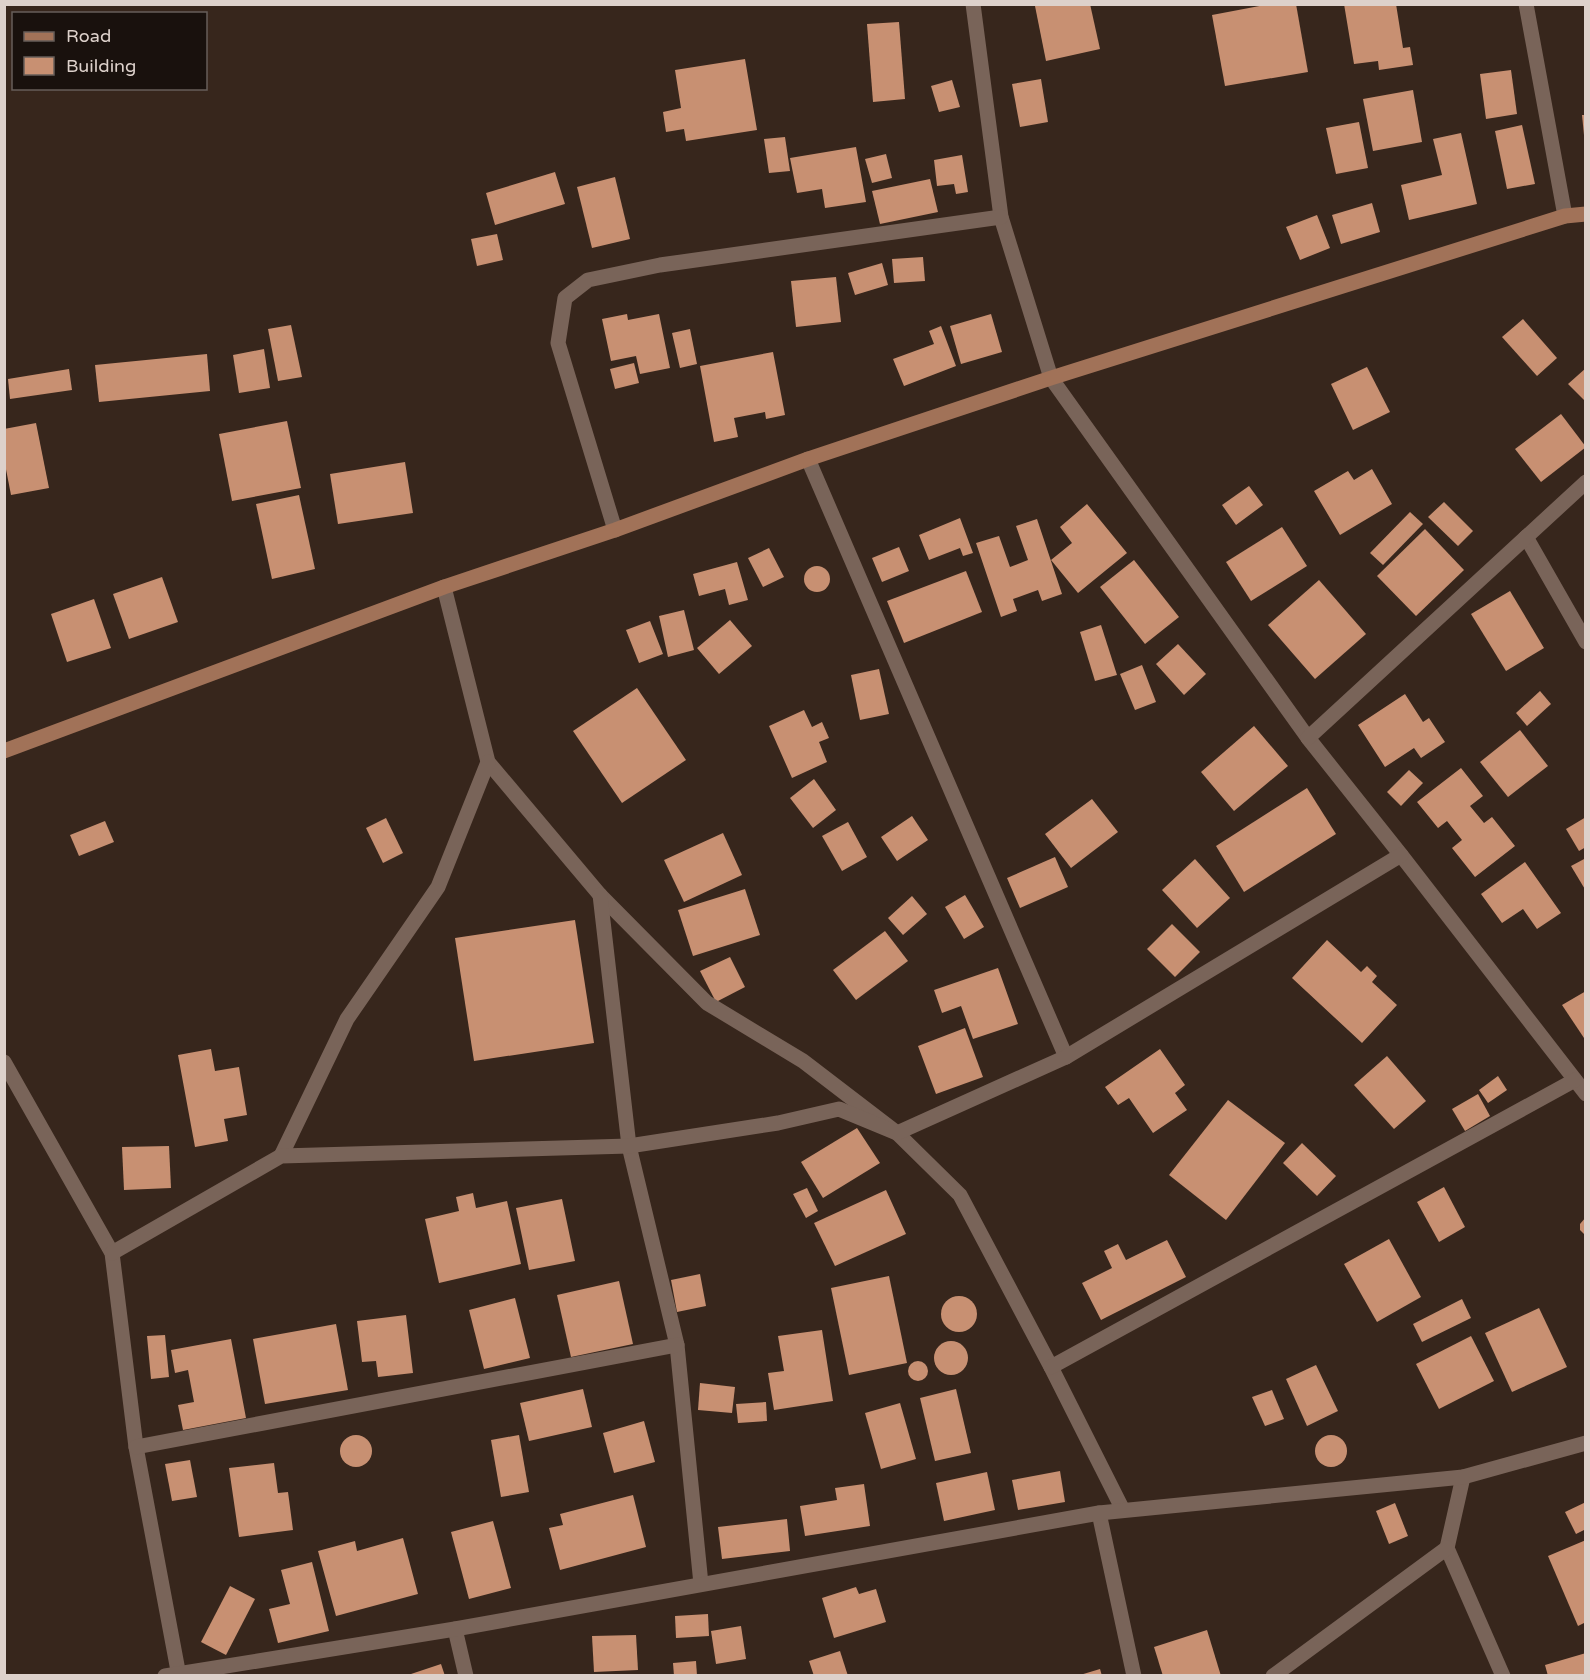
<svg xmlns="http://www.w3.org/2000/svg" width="1590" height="1680" font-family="'Varela Round',sans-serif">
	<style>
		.building { fill: #c89072 }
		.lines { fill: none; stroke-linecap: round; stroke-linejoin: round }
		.street { stroke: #796459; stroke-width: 15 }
		.secondary { stroke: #a17258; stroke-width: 15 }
	</style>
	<rect width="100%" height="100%" fill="#37261c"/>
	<g class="building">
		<polygon points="1041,4 1090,4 1100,49 1046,61 1035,6"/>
		<polygon points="1270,4 1296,4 1308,72 1225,86 1212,15"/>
		<polygon points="1344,4 1396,4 1403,48 1410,47 1413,65 1379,70 1378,61 1354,64"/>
		<polygon points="899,22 905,99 873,102 867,24"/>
		<polygon points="745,59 757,130 686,141 684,129 666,132 663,112 681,108 675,70"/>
		<polygon points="1511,70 1517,114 1486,119 1480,74"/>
		<polygon points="1041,79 1048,122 1020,127 1012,84"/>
		<polygon points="952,80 960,107 939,112 931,86"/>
		<polygon points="1413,90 1422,142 1373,151 1363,99"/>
		<polygon points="1582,115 1586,115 1586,135 1584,135"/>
		<polygon points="1359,122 1368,168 1336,174 1326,128"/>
		<polygon points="1522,125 1535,184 1507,189 1495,131"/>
		<polygon points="1461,133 1477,204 1409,220 1401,185 1442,175 1433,139"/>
		<polygon points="785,137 790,171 769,173 764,139"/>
		<polygon points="856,147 866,202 825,208 822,189 797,193 790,158"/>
		<polygon points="886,154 892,178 872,183 865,159"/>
		<polygon points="962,155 968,192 956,194 954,184 937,186 934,160"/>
		<polygon points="555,172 565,204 495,225 486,193"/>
		<polygon points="615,177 630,239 592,248 577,187"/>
		<polygon points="930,179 938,212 880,224 872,191"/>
		<polygon points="1372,203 1380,232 1341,244 1332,215"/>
		<polygon points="1317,215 1330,248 1300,260 1286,227"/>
		<polygon points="497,234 503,260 477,266 471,239"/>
		<polygon points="923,257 925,281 894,283 892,259"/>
		<polygon points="882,263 888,285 855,295 848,273"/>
		<polygon points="836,277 841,322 796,327 791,281"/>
		<polygon points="627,314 628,320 659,314 670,368 640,374 636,356 611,361 602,319"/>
		<polygon points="991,314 1002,352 961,364 950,326"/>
		<polygon points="1523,319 1557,358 1537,376 1502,337"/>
		<polygon points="291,325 302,377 278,381 268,329"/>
		<polygon points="941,326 956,366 904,386 893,359 934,344 929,331"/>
		<polygon points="690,329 697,364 680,368 672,333"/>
		<polygon points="264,349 270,388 239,393 233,355"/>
		<polygon points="773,352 785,415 766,419 765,412 734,418 738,437 714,442 700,366"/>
		<polygon points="207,354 210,391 99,402 95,365"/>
		<polygon points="634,363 639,383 615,389 610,369"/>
		<polygon points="1367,367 1390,412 1353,430 1331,384"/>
		<polygon points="1586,368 1586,402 1568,384"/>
		<polygon points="69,369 72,390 10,399 8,379"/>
		<polygon points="1561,414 1586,447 1541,482 1515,449"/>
		<polygon points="287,421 301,488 232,501 219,434"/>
		<polygon points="36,423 49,488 11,495 4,459 4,429"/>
		<polygon points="405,462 413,513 338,524 330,474"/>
		<polygon points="1372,469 1392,504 1340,535 1314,491 1348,471 1354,480"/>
		<polygon points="1249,486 1263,505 1236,525 1222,505"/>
		<polygon points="299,495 315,569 272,579 256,504"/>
		<polygon points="1444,502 1473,531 1458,546 1428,517"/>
		<polygon points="1087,504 1127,553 1078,593 1051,560 1072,543 1060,527"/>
		<polygon points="1410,512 1423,524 1383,565 1370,553"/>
		<polygon points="960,518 973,553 963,556 960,548 929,560 919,535"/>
		<polygon points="1037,519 1062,594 1042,601 1038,590 1013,599 1017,611 1001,617 976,543 999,536 1010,567 1028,560 1016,526"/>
		<polygon points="1282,527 1307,566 1251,601 1226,562"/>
		<polygon points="1425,529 1464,570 1416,616 1377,576"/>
		<polygon points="899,547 909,571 882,582 872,558"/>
		<polygon points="769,548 784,577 763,587 748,558"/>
		<polygon points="1134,560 1179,617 1145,644 1100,587"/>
		<polygon points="737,562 748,600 729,605 725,589 699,596 693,574"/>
		<circle cx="817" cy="579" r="13"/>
		<polygon points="966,571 982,612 904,643 887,601"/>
		<polygon points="162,577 178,622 129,639 113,594"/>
		<polygon points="1319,580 1366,634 1315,679 1268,625"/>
		<polygon points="1510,591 1544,648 1506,671 1471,614"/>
		<polygon points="94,599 111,648 67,662 51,614"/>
		<polygon points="684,610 694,650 668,657 659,616"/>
		<polygon points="730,620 752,646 719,674 697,648"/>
		<polygon points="650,621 663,654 639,663 626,630"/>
		<polygon points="1101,625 1117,675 1095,681 1080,632"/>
		<polygon points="1178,644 1206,674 1184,695 1156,664"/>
		<polygon points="1142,665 1156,702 1135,710 1120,674"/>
		<polygon points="879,669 889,714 860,720 851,675"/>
		<polygon points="637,688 686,760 622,803 573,731"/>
		<polygon points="1540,691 1551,704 1527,726 1516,713"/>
		<polygon points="1405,694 1423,722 1429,718 1445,742 1421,758 1414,748 1385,767 1358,725"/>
		<polygon points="804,710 812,727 822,722 829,738 819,742 827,762 792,778 769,726"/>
		<polygon points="1254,726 1288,766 1234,811 1201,772"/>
		<polygon points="1520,730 1548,766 1508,797 1480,762"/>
		<polygon points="1461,768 1483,796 1470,806 1484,823 1492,817 1515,846 1475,877 1452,848 1462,840 1447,821 1438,828 1417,802"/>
		<polygon points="1409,770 1423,783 1401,806 1387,792"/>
		<polygon points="814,779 836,810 813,828 790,798"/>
		<polygon points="1307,788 1336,834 1244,892 1216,846"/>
		<polygon points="1092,799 1118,832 1071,868 1045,834"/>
		<polygon points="912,816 928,840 897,861 881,837"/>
		<polygon points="1586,817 1586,847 1579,851 1566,829"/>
		<polygon points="386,818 403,853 383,863 366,828"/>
		<polygon points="105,821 114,842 79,856 70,835"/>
		<polygon points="848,822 867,857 842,871 822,836"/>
		<polygon points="723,833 742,875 684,902 664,860"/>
		<polygon points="1055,857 1068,887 1020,908 1007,878"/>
		<polygon points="1586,858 1586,891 1571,866"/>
		<polygon points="1195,859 1230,898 1197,928 1162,890"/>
		<polygon points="1525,862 1561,913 1537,929 1523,909 1502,923 1481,894"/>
		<polygon points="745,889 760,935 693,956 678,910"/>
		<polygon points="965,895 984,927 964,939 945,907"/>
		<polygon points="912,896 927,914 903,935 888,918"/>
		<polygon points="575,920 594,1043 474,1061 455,938"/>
		<polygon points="1172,924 1200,952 1175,977 1147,949"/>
		<polygon points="885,931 908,961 856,1000 833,970"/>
		<polygon points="1327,940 1361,972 1367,966 1377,976 1372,982 1397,1005 1362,1043 1292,978"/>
		<polygon points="730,957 745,987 716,1002 700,971"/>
		<polygon points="998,968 1018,1024 973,1039 961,1006 942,1013 934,990"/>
		<polygon points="1586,991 1586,1041 1562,1005"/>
		<polygon points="965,1028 983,1077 936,1094 918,1046"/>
		<polygon points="211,1049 215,1071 239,1067 247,1115 224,1119 228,1141 195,1147 178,1055"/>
		<polygon points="1160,1049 1185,1085 1175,1093 1187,1110 1153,1133 1129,1098 1118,1105 1105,1087"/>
		<polygon points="1387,1056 1426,1101 1394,1129 1354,1085"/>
		<polygon points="1498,1076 1507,1090 1488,1103 1479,1090"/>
		<polygon points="1478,1094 1490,1116 1465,1131 1452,1109"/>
		<polygon points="1228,1100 1285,1143 1226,1220 1169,1175"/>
		<polygon points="857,1128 880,1163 823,1198 801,1162"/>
		<polygon points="1302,1143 1336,1176 1317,1196 1283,1163"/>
		<polygon points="169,1146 171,1188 124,1190 122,1147"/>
		<polygon points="1444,1187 1465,1227 1439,1242 1417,1202"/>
		<polygon points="807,1188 818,1211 806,1218 793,1194"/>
		<polygon points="886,1190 906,1234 835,1266 814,1223"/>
		<polygon points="473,1193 476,1208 507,1201 521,1264 439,1283 425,1219 459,1211 456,1197"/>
		<polygon points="562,1199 575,1261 529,1270 516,1208"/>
		<polygon points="1586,1217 1586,1236 1580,1230 1580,1224"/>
		<polygon points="1389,1239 1421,1297 1377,1322 1344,1264"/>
		<polygon points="1167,1240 1186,1277 1101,1320 1082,1283 1112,1268 1104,1251 1118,1244 1126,1260"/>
		<polygon points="700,1274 706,1306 677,1312 671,1280"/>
		<polygon points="889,1276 907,1363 849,1375 831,1288"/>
		<polygon points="619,1281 633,1344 571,1357 557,1295"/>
		<circle cx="959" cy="1314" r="18"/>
		<polygon points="515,1298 530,1358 484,1369 469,1310"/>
		<polygon points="1462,1299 1471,1318 1422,1342 1413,1324"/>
		<polygon points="1539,1308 1567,1367 1512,1392 1485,1333"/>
		<polygon points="406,1315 413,1373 378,1377 376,1361 362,1362 357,1321"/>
		<polygon points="336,1324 348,1390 265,1404 253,1339"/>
		<polygon points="822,1330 833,1401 774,1410 768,1373 784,1371 778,1336"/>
		<polygon points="165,1335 169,1377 151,1379 147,1336"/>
		<polygon points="1471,1336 1494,1381 1439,1409 1416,1364"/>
		<polygon points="231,1339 246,1418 183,1430 178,1405 194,1402 188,1370 175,1373 171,1350"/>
		<circle cx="951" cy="1358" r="17"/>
		<circle cx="918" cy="1371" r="10"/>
		<polygon points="1316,1365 1338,1411 1307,1426 1286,1379"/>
		<polygon points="700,1383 735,1387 732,1413 698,1410"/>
		<polygon points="583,1389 592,1427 529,1441 520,1403"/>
		<polygon points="956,1389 971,1453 935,1461 920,1398"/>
		<polygon points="1272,1390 1284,1419 1265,1426 1252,1397"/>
		<polygon points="766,1402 767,1421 738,1423 736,1404"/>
		<polygon points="900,1403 916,1459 881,1469 865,1413"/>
		<polygon points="644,1421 655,1462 614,1473 603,1433"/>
		<polygon points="519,1435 529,1492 501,1497 491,1440"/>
		<circle cx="356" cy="1451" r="16"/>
		<circle cx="1331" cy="1451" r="16"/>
		<polygon points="190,1460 197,1497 172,1501 165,1464"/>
		<polygon points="274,1463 278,1493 288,1492 293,1530 239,1537 229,1468"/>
		<polygon points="1060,1471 1065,1502 1018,1510 1012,1480"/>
		<polygon points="987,1472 995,1510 944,1521 936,1483"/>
		<polygon points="864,1484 870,1526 805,1536 800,1506 837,1500 835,1488"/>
		<polygon points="633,1495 646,1547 560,1570 549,1528 563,1525 560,1514"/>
		<polygon points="1586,1502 1586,1529 1576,1534 1565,1512"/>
		<polygon points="1395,1503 1408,1536 1389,1544 1376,1511"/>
		<polygon points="787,1519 790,1551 722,1559 718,1527"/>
		<polygon points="493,1521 511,1588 469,1599 451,1532"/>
		<polygon points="403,1538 418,1594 336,1616 318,1551 355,1541 357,1551"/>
		<polygon points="1586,1540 1586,1622 1578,1626 1548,1556"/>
		<polygon points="312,1562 329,1631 278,1643 269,1609 290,1604 281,1570"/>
		<polygon points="230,1586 255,1599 226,1655 201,1642"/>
		<polygon points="856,1587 859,1594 876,1589 886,1622 834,1638 822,1598"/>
		<polygon points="708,1614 709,1636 676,1638 675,1616"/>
		<polygon points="741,1626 746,1659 716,1664 711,1631"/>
		<polygon points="1207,1630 1221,1676 1163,1676 1154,1647"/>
		<polygon points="636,1635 638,1670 594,1672 592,1636"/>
		<polygon points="840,1651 848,1676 814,1676 809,1661"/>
		<polygon points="1586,1653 1586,1676 1548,1676 1545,1665"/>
		<polygon points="696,1661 697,1676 674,1676 673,1663"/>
		<polygon points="441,1664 445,1676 408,1676 408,1675"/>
		<polygon points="1100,1669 1102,1676 1080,1676 1080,1675"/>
	</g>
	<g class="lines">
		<g class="street">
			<polyline points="973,4 1001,217 1051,378 1308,738 1401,855 1586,1094"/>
			<polyline points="1526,4 1565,216"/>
			<polyline points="808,459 1066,1057"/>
			<polyline points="615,530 558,343 565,298 588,280 660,265 1001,217"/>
			<polyline points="1526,537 1586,642"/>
			<polyline points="444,587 488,762 600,895 707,1003 803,1061 897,1133 960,1195 1051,1367 1123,1510"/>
			<polyline points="1308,738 1586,482"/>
			<polyline points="600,895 629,1146 677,1345 701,1584"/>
			<polyline points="4,1062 112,1253 136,1447 179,1676"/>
			<polyline points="281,1156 347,1019 438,887 488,762"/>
			<polyline points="112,1253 281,1156 629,1146 778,1123 839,1109 897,1133 1066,1057 1401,855"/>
			<polyline points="1051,1367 1575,1080"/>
			<polyline points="136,1447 677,1345"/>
			<polyline points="1463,1477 1447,1548 1503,1676"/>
			<polyline points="1099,1513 1134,1676"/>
			<polyline points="455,1629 466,1676"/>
			<polyline points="165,1676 455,1629 1099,1513 1463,1477 1586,1443"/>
			<polyline points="1273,1676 1447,1548"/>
		</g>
		<polyline class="secondary" points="4,751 444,587 615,530 808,459 1051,378 1565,216 1586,214"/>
	</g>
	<rect width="1590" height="1680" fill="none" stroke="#ddd1cb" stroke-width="12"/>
	<rect x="12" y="12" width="195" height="78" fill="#19110d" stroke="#675e59" stroke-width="1.5"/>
	<rect x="24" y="32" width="30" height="9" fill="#a17258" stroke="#675e59" stroke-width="1.5"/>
	<text x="66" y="42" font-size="18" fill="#ddd1cb">Road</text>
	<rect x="24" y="57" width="30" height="18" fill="#c89072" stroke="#675e59" stroke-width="1.5"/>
	<text x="66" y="72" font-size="18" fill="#ddd1cb">Building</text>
</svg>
